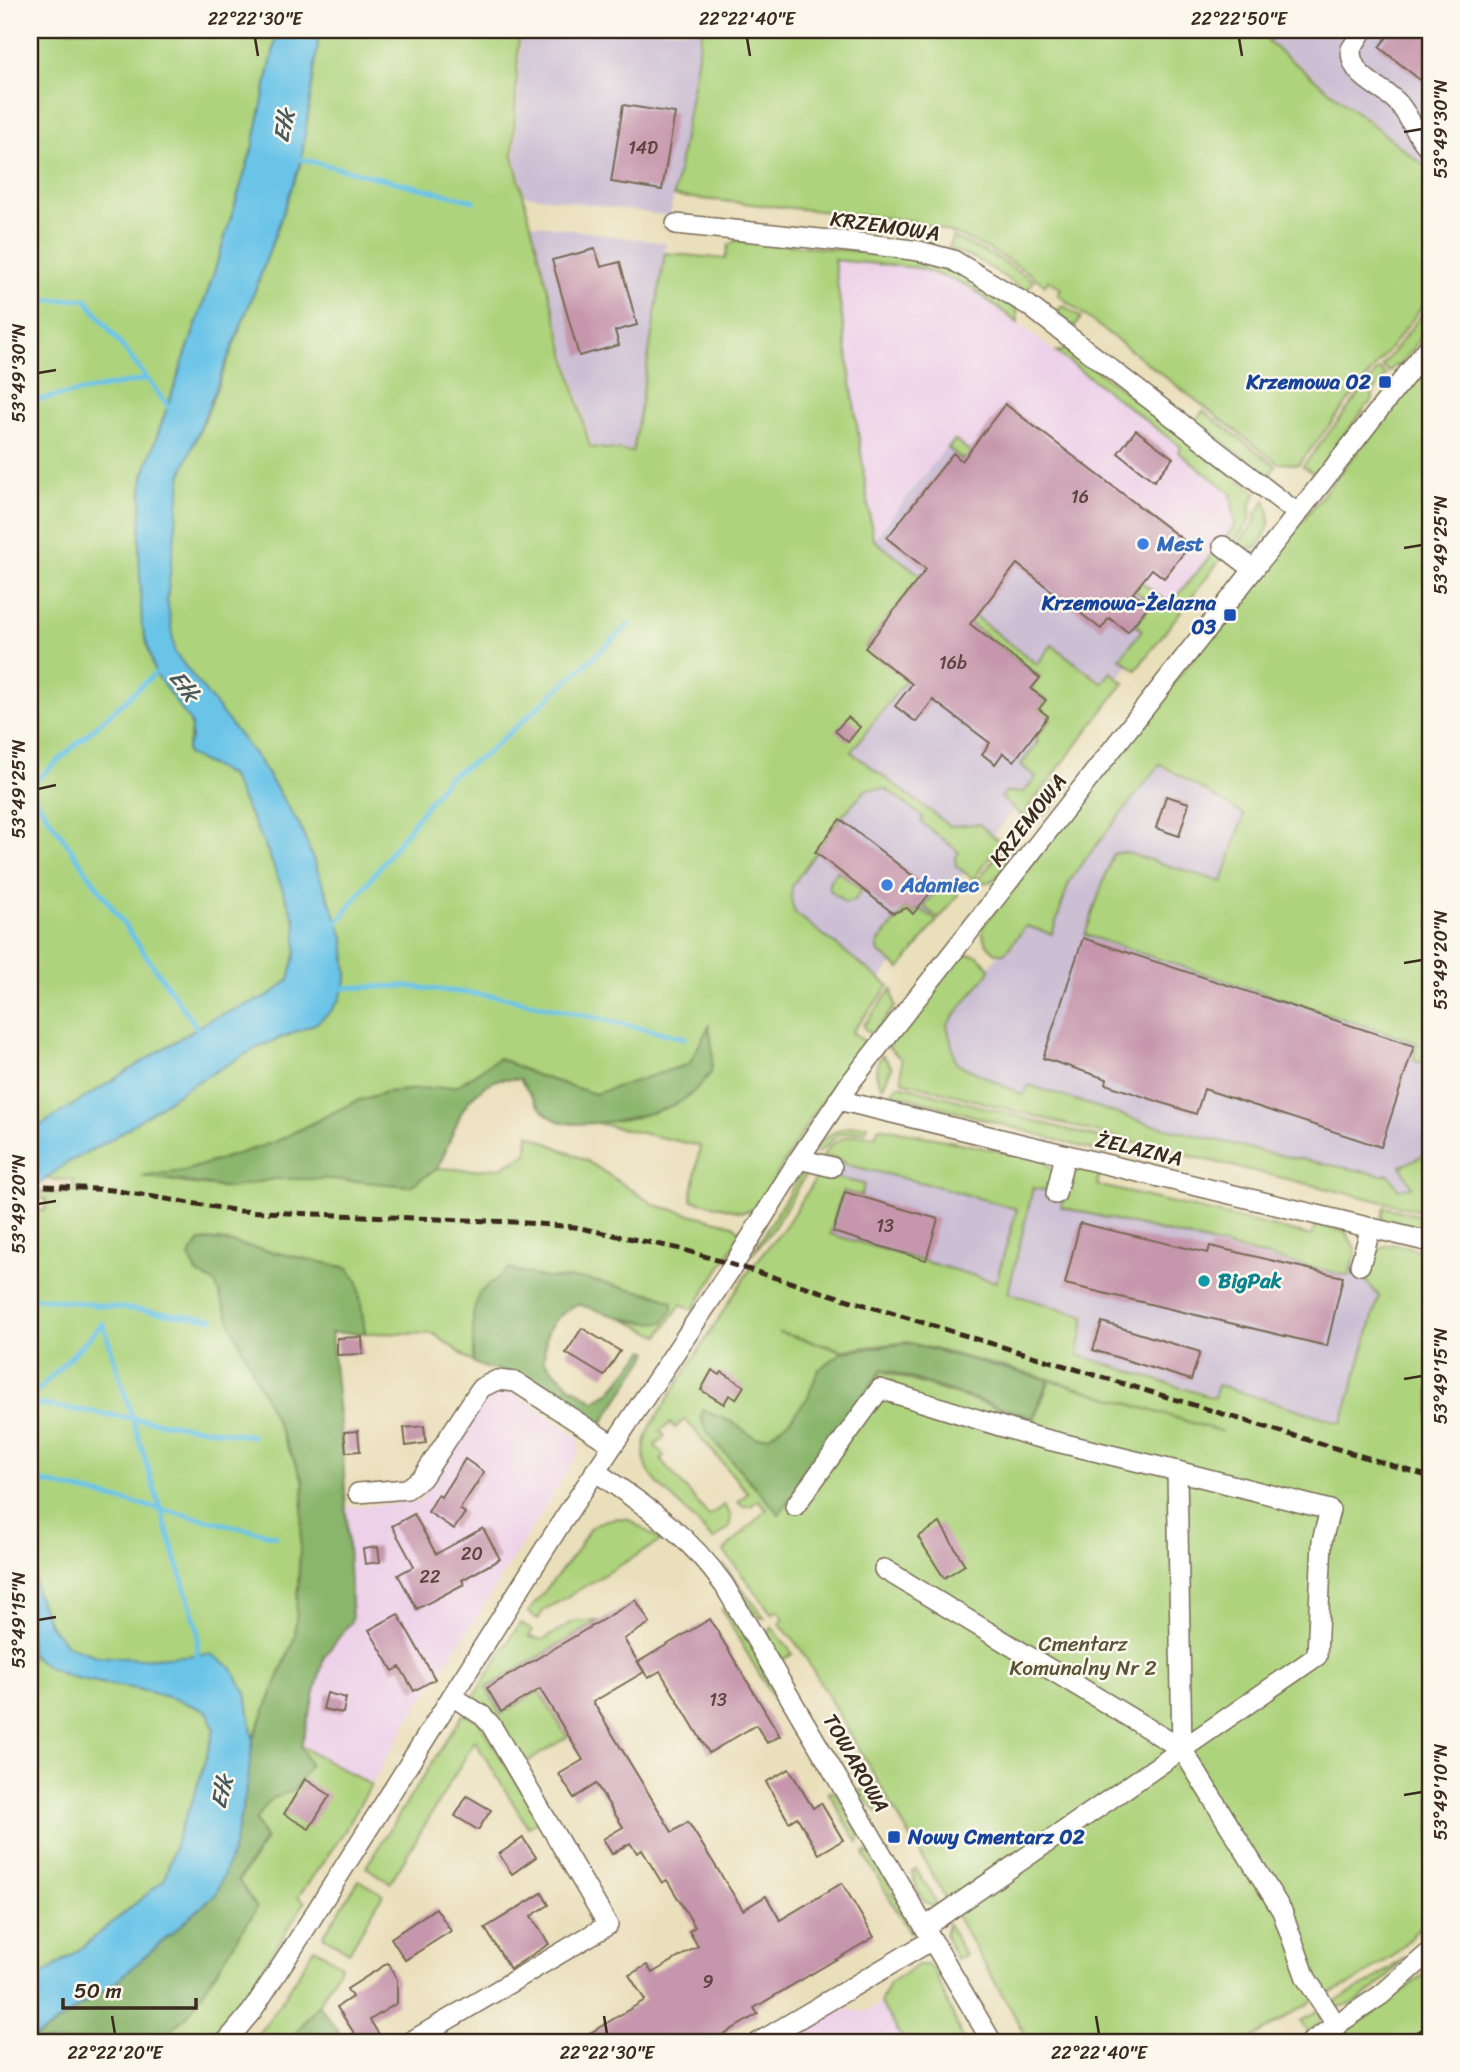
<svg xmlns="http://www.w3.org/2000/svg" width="1460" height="2072" font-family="Sriracha,sans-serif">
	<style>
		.built { fill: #edd1e9 }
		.industrial { fill: #ccbfd4 }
		.green { fill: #add37c; stroke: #747e4d; stroke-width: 2; fill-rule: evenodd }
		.forest { fill: #8ab56c; stroke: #627045; stroke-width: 2 }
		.water { fill: #6ac4e8; stroke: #527783; stroke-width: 2 }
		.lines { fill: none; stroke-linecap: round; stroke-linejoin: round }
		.stream { stroke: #6ac4e8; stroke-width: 5 }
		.building { fill: #c696ac }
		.minor-casing { stroke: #786955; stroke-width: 22 }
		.minor { stroke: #fff; stroke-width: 19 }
		.rail { stroke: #3b2a1e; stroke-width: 5; stroke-dasharray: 10 5; stroke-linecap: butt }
		.ticks { fill: none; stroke: #3b2a1e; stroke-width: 2.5 }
		.transit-dot { fill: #1a4fb4; stroke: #fbf7ec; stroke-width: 2.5 }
		.shop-dot { fill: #3f7fe0; stroke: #fbf7ec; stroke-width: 2.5 }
		.culture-dot { fill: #0f9aa8; stroke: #fbf7ec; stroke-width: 2.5 }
		.labels { text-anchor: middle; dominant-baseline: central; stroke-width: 5; stroke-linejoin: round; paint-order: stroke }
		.number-label { font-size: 18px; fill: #5e4542 }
		.street-label { font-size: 21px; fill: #3b2a1e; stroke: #fbf7ec }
		.transit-label { font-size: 21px; font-weight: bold; fill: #164399; stroke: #fbf7ec; text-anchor: end }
		.shop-label { font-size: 21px; font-weight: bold; fill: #366cbe; stroke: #fbf7ec; text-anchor: start }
		.culture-label { font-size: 21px; font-weight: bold; fill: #0d838f; stroke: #fbf7ec; text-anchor: start }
		.park-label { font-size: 21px; fill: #585436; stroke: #fbf7ec }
		.water-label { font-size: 23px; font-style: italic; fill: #49585b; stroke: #fbf7ec }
		.neatline { fill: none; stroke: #3b2a1e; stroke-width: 2.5 }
		.ticks-label { font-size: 18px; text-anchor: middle; fill: #3b2a1e }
	</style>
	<rect width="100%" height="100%" fill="#fbf7ec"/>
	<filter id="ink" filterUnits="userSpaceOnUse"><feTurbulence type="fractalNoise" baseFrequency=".0143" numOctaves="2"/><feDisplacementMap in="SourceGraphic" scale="14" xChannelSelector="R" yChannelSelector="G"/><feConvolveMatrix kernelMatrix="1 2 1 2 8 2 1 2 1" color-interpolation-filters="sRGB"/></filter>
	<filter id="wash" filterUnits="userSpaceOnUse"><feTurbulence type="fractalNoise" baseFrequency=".00686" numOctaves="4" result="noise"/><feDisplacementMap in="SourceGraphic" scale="28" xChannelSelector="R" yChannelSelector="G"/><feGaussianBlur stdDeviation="1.57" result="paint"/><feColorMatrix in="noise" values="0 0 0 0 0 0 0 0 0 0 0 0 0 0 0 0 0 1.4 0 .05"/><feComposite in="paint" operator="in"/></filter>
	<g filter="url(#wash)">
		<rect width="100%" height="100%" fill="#eadfbb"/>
		<g class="built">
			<polygon points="834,260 919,269 969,286 1232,487 1237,528 1173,609 952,441 874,539"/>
			<polygon points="511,1390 578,1438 578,1453 478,1615 410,1718 371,1785 301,1746 345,1507 419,1502 490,1394"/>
			<polygon points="910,1969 951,2042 786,2042 843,2009 866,2012 872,2008 879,2004 888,1983"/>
		</g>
		<g class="industrial">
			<polygon points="521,30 701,30 670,216 525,195 515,157"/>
			<polygon points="1278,30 1430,30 1430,168 1269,41"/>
			<polygon points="532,224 666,243 632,450 592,446"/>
			<polygon points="952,440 1173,609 828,1045 732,990 759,685"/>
			<polygon points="1152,761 1430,930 1430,1183 1390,1190 1039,1105 953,1064 944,1023"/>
			<polygon points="838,1157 1033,1189 1369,1267 1397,1304 1355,1439 1080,1355 1086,1316 1008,1292 787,1233"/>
		</g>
		<g class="green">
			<path d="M30,30H275L276,39L253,146L213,276L143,477L155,673L189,717C194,730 187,741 187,754L230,775L267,850L296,923V952L289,980L269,996L211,1019L30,1132V475L38,468L30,457Z"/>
			<path d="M316,30H519L513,156L590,447L633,452L665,253L725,259L728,246L736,240L888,254L918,260L966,277L993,292L1017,310L1018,323L969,286L919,268L834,260L873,539L1037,664L1052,645L1102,683L1111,672L1124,683L1022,816L1001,797L1006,792H1024L1036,777L1021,765L1038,742L1035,739L1051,719L1039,709L1046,700L1031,689L1040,677L916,582L865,647L906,680L851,752L950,826L979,824L1001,843L973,879L956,866L955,858L959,852L921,822L923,817L886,789H867L840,818L792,886L791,900L795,913L889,986L852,1032L866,1043L817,1108L756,1209L742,1212L691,1200L700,1146L596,1123L637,1117L689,1064L595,1094L533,1074L499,1058L457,1086L386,1092L354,1102L275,1142L184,1171L144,1176L191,1184L230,1188L273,1179H331L410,1186L438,1168L471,1170L500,1168L527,1154L528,1134L587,1161L655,1205L733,1225L742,1233L693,1310L681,1304L659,1336L626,1320L651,1323L673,1302L658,1295L584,1279L545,1278L509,1269L473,1314V1362L434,1334L365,1333L358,1282L348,1268L218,1240L200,1241L190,1256L197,1273L215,1283L232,1326L304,1482L295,1637L253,1739L246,1693L210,1654C174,1657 97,1668 67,1645C52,1632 43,1613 37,1595C31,1578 33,1558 30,1541V1210L45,1211L46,1199L30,1198V1192L73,1193V1180L44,1179L65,1164L112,1139L188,1087L258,1047L287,1036L330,1012L340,999L347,977L344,938L300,826L257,758L174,653L167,599L180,475L204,421L257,285L301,162L318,45Z"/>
			<path d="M702,30H1277L1268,42L1430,170V297L1299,464L1278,463L1058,295L1061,289L1049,280L1045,285C1003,253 959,231 907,220L674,196Z"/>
			<polygon points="953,237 997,258 1034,281 1026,291 976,259 949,249"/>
			<polygon points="1430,304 1430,326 1399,367 1395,365 1389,372 1382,366"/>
			<polygon points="1063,305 1081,318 1074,327 1056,313"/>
			<polygon points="1069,349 1257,493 1251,502 1250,521 1233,543 1226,537 1235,525 1231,493 1178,452 1181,447 1056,352"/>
			<path d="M1426,364L1430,365V1066L1413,1060L1418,1043L1085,935L1113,854L1124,852L1222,882L1244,815L1160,764L1077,870L1069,883L1052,934L1026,926L1005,953H996C986,945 982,940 983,926L1216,629L1220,632L1245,602L1241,598Z"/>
			<polygon points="1379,369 1386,375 1371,396 1373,398 1314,474 1303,466"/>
			<polygon points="1203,411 1276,466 1269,476 1195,421"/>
			<polygon points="955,440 1170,604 1215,550 1223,556 1136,670 1120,658 1142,630 1136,625 1152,604 948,448"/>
			<path d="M1265,500C1274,519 1269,531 1257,547L1244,548L1237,545L1255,523V516Z"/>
			<path d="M1058,777L1069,786C1057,800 1048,820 1026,817Z"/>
			<path d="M1004,847L1007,861C1002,874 991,887 977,881Z"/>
			<polygon points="837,871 862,890 854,901 845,903 829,889 829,882"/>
			<polygon points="944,881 958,895 939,919 924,907"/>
			<polygon points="906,908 913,914 919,908 937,921 900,969 879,952 877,944"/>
			<polygon points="967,954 978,956 990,968 989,972 947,1025 956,1063 1023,1095 1029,1085 1146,1123 1269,1153 1382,1175 1389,1174 1398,1189 1412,1187 1401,1166 1430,1152 1430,1213 1156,1148 902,1081 901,1059 888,1047 957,960"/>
			<polygon points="892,989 895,1007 873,1034 865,1029 864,1025"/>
			<path d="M882,1055L892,1067L883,1087C874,1076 874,1067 882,1055Z"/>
			<polygon points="900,1085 1110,1141 1107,1154 892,1093 896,1087"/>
			<path d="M868,1125L866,1130L839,1134L818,1153L813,1152C825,1133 845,1124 868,1125Z"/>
			<path d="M879,1127L1045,1160L1053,1171L1048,1191L1033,1188L1008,1293L1085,1316L1078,1355L1214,1398L1218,1385L1342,1423L1379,1296L1365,1280C1378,1233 1391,1243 1430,1253V1554L1425,1558L1430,1568V1926L1425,1922L1393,1956L1354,1982L1313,2001L1245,2042H1030L800,1648L779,1623L784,1620L778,1610L772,1614L724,1551L767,1509L758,1500L751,1506H742L738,1502L748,1493L685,1419L675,1428L670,1423L660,1431L665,1436L655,1445L664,1456L661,1460L709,1516L724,1505L731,1516L729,1528L713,1540C702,1528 690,1516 679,1504C652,1479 633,1465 651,1426L748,1272L784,1228L819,1174L864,1184L861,1196L843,1191L830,1234L996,1282L1017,1209L936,1186L848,1165L839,1159L822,1157C834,1137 853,1132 875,1136ZM778,1332L843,1350L907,1342L1049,1379L1222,1432L1050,1380L1034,1420L882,1371L779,1514L709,1435L701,1420L703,1409L772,1453L842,1351Z"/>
			<polygon points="1083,1169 1099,1173 1097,1185 1312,1236 1315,1225 1345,1231 1356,1250 1349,1276 1061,1207 1070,1175 1072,1171"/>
			<polygon points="803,1170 808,1171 773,1229 751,1256"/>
			<polygon points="1384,1207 1430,1218 1430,1231 1381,1220"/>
			<polygon points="616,1518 628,1519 661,1541 543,1611 538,1619 528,1612 575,1553 590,1528 603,1521"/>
			<polygon points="723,1564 765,1618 757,1617"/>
			<polygon points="722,1610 733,1615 796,1724 795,1736"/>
			<polygon points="575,1621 598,1621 486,1688 501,1714 539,1691 567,1737 524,1764 473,1698 520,1623 532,1631 529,1637 542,1640"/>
			<polygon points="772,1627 793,1654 782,1660 767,1635"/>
			<path d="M30,1652C56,1682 105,1682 141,1690C164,1695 186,1702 208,1712L214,1731L196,1791L181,1827L164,1880L84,1946L30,1984Z"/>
			<polygon points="463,1714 478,1720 540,1819 528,1827 475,1741 390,1883 366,1867"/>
			<polygon points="301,1746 371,1785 341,1837 298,1897 305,1902 243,1998 212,2037 207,2042 156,2042 188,2015 257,1908 239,1881 266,1840 251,1812"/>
			<polygon points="870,1785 884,1809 880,1815 858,1792"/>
			<polygon points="829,1791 836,1793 860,1836 858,1843 828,1792"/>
			<polygon points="866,1852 872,1855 909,1919 911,1935 864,1854"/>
			<path d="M916,1869L939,1907C917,1903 918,1891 912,1872Z"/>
			<polygon points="359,1880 383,1894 349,1952 323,1936"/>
			<polygon points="948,1923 965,1955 956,1959 945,1936"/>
			<polygon points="315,1948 341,1965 319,2004 288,2042 252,2042 274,2013"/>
			<path d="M1406,1957C1393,1970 1350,2020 1331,2004L1372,1981Z"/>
			<polygon points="918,1965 926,1965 934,1970 964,2042 905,2042 880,2003 889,1983"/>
			<polygon points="1430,1970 1430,2038 1423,2042 1329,2042 1362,2021"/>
			<path d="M1319,2010C1324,2021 1317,2027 1308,2032L1301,2021Z"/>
		</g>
		<g class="forest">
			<path d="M709,1026L713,1052L711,1073C702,1082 694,1093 683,1100C661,1115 581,1131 556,1120C539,1112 530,1094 520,1079H499L486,1085L469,1100L461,1113L438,1168L410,1186L331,1179H273L230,1188L141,1176L184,1171L275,1142L354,1102L386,1092L457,1086L499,1058L533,1074L595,1094L689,1064Z"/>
			<polygon points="218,1240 348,1268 358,1282 365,1333 331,1333 343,1455 352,1620 324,1657 301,1747 310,1765 294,1790 271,1799 255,1821 265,1840 238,1880 257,1908 188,2015 156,2042 30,2042 118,1980 216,1894 232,1853 247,1787 253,1739 295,1637 304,1482 232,1326 215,1283 197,1273 189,1256 200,1241"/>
			<path d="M509,1269L545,1278L584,1279L657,1295L673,1302V1309L664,1322C634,1325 606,1313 577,1304C549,1321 545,1328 544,1361L570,1386L595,1401L610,1392L645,1350L649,1352L599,1428C575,1411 551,1392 525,1378C506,1367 489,1374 473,1362V1314L479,1293Z"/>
			<polygon points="907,1343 1048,1380 1033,1418 882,1369 779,1514 709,1435 701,1420 702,1410 732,1422 756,1438 769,1436 790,1420 808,1397 818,1370 843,1352"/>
			<polygon points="319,2004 345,2042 288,2042"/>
		</g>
		<g class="water">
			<polygon points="275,30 316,30 318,45 301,162 257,285 182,473 167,599 175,653 257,758 300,826 344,938 347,977 340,999 330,1012 315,1024 258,1047 188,1087 112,1139 65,1164 30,1191 30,1132 211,1019 269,996 289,980 296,952 296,923 267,850 230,775 187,754 187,747 191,739 191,723 155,673 142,626 139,553 143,477 213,276 253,146 276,39"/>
			<path d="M30,1541L36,1592L49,1624L68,1646L97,1656L140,1659L210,1654L230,1666L246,1693L253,1739L247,1787L232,1853L216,1894L118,1980L30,2041V1984L84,1946L164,1880L181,1827L196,1791L214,1731L208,1712C186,1702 164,1695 141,1690C105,1682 55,1682 30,1652Z"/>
		</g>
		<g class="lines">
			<g class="stream">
				<polyline points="297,158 474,201"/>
				<polyline points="30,301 86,299 171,410"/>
				<polyline points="30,401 147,379"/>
				<polyline points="30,786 160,669"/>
				<polyline points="30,791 200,1032"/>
				<polyline points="335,926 447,778 486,754 629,625"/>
				<polyline points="336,988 405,986 503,997 685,1038"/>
				<polyline points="30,1297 213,1319"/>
				<polyline points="30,1399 103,1323 198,1630 197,1659"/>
				<polyline points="30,1403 252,1436"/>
				<polyline points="30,1479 276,1536"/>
			</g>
		</g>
		<g id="blocks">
			<g class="building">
				<polygon points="1393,30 1430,30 1430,88 1379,47"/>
				<polygon points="623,105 675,113 662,190 611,182"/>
				<polygon points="595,249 601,267 620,262 637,325 615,331 619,345 579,356 552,260"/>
				<polygon points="1005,404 1190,545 1164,578 1152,569 1133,593 1149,605 1128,632 1109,618 1101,629 1017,564 970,624 1040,678 1031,689 1046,700 1039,709 1048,716 1014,761 1003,753 995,764 982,754 990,743 933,700 916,722 895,706 912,684 865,648 926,569 887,538 953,453 962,461"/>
				<polygon points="1136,430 1173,458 1154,481 1118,453"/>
				<polygon points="848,717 860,727 848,742 835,731"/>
				<polygon points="1166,796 1189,803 1179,836 1156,828"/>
				<polygon points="840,819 932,891 913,914 907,908 893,913 815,852"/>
				<polygon points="1083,938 1414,1046 1381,1147 1204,1089 1196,1114 1105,1084 1107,1079 1043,1058"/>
				<polygon points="845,1192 938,1219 926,1260 833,1232"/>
				<polygon points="1080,1223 1208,1253 1210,1246 1343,1277 1327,1346 1065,1284"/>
				<polygon points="1102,1322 1200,1352 1191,1380 1093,1350"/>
				<polygon points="582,1328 620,1351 604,1376 566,1353"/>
				<polygon points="362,1337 363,1354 337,1355 337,1338"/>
				<polygon points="712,1370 720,1375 722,1372 744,1386 736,1399 729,1395 724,1404 701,1390"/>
				<polygon points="424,1426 426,1443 406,1446 404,1428"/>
				<polygon points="358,1431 360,1451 346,1452 344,1432"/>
				<polygon points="465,1459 484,1472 460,1509 465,1513 454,1529 428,1512 438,1495 441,1497"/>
				<polygon points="414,1514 436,1554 483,1528 500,1559 462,1580 464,1584 417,1609 398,1575 414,1566 392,1526"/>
				<polygon points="940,1523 965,1565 944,1578 918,1537"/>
				<polygon points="378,1547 380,1562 365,1564 363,1549"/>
				<polygon points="636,1600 650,1623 624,1639 644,1672 593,1702 672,1832 688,1822 743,1910 766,1896 780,1920 842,1883 874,1937 754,2008 758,2014 710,2042 575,2042 645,2000 629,1975 647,1965 652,1973 698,1946 689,1931 695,1927 667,1880 662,1883 642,1850 637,1853 630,1843 612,1854 603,1839 623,1827 596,1784 574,1798 559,1774 583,1760 540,1689 501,1712 487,1688"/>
				<polygon points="398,1614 435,1679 414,1691 400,1667 393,1671 369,1630"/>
				<polygon points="710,1619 780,1736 767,1743 756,1725 709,1753 660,1671 648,1678 638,1662"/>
				<polygon points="327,1693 346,1698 343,1713 323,1709"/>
				<polygon points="789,1769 813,1808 821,1803 843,1840 819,1854 797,1817 789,1822 766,1782"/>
				<polygon points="305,1779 330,1795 309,1829 284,1814"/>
				<polygon points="467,1796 491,1810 478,1830 455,1816"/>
				<polygon points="523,1838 536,1857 512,1874 499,1854"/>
				<polygon points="542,1893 549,1905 531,1916 549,1944 510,1969 485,1928"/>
				<polygon points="436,1908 451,1931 405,1960 391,1938"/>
				<polygon points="388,1963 397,1979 397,2003 370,2020 380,2036 370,2042 360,2042 337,2007 352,1997 347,1989"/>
			</g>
		</g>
	</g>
	<g filter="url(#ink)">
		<use href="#blocks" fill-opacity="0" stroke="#786955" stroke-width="2"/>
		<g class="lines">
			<defs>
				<g id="minor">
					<path d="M1363,30L1351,49C1350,79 1382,85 1399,104C1411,118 1416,137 1430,149"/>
					<polyline points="676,224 868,244 919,251 953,260 1028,305 1297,513"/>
					<polyline points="1223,546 1253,569"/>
					<polyline points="838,1100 1430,1242"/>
					<polyline points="799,1159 832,1167"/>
					<polyline points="1056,1194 1065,1155"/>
					<polyline points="1360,1265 1371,1228"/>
					<path d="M595,1471C647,1507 687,1533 724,1585L992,2042"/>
					<polyline points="358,1493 407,1489 422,1478 481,1388 497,1380 516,1382 613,1445"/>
					<polyline points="795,1506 880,1389 1032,1436 1177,1471"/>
					<polyline points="884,1569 1182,1749 1282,1911 1306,1978 1337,2026"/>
					<polyline points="925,1927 1317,1656 1322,1541 1330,1510 1177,1471 1182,1749"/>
					<polyline points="226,2042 252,2011 293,1948 563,1520 733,1266 799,1159 850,1083 1430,345"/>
					<polyline points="410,2042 608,1925 491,1725 483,1716 452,1696"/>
					<polyline points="759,2042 932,1940"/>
					<polyline points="1311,2042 1381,1995 1430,1952"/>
				</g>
			</defs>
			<use href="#minor" class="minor-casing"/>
			<use href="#minor" class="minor"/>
			<g class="rail">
				<polyline points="30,1185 112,1190 239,1211 514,1222 575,1227 681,1249 1430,1477"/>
				<polyline points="1404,2042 1430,2026"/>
			</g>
		</g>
	</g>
	<path class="ticks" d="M255,38L258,56M747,38L750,56M1239,38L1242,56M1404,132L1422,129M38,373L56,370M1404,548L1422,545M38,789L56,785M1404,963L1422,960M38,1204L56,1201M1404,1379L1422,1376M38,1620L56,1617M1404,1795L1422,1792M112,2016L115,2034M604,2016L607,2034M1096,2016L1099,2034"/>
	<g class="transit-dot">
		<rect x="1378" y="375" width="14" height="14" rx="3.5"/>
		<rect x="1223" y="608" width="14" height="14" rx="3.5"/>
		<rect x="887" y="1830" width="14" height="14" rx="3.5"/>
	</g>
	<g class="shop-dot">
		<circle cx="1143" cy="544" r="7"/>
		<circle cx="887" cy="885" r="7"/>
	</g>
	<circle class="culture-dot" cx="1204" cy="1281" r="7"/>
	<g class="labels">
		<g class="number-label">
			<text x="643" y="148">14D</text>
			<text x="1080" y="497">16</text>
			<text x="953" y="663">16b</text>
			<text x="885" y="1226">13</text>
			<text x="472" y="1554">20</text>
			<text x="430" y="1577">22</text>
			<text x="718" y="1700">13</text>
			<text x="708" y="1982">9</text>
		</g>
		<g class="street-label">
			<text transform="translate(885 226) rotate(8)">KRZEMOWA</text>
			<text transform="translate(1028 820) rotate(-52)">KRZEMOWA</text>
			<text transform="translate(1139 1149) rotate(13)">ŻELAZNA</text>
			<text transform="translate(856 1763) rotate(60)">TOWAROWA</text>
		</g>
		<g class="transit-label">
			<text x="1371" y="382">Krzemowa 02</text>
			<text x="1216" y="603">Krzemowa-Żelazna<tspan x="1216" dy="24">03</tspan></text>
			<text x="908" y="1837" text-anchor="start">Nowy Cmentarz 02</text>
		</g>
		<g class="shop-label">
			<text x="1157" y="544">Mest</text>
			<text x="901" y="885">Adamiec</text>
		</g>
		<g class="culture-label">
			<text x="1218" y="1281">BigPak</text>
		</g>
		<g class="park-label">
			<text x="1083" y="1644">Cmentarz<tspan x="1083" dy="24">Komunalny Nr 2</tspan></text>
		</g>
		<g class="water-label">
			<text transform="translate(284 126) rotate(-77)">Ełk</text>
			<text transform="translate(184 686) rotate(53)">Ełk</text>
			<text transform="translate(222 1792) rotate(-75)">Ełk</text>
		</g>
	</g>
	<rect width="1460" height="2072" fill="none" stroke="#fbf7ec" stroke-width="77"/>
	<path d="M63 1998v10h133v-10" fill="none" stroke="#3b2a1e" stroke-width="3.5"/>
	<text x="74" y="1998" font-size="21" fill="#3b2a1e" stroke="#fbf7ec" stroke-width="5" paint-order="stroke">50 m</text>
	<rect x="38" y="38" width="1384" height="1996" class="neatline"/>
	<g class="ticks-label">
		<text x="255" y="25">22°22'30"E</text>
		<text x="747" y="25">22°22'40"E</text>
		<text x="1239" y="25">22°22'50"E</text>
		<text transform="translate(1441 129) rotate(-90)" y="6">53°49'30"N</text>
		<text transform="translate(19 373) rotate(-90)" y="6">53°49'30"N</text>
		<text transform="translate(1441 545) rotate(-90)" y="6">53°49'25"N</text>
		<text transform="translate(19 789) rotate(-90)" y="6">53°49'25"N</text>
		<text transform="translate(1441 960) rotate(-90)" y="6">53°49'20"N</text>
		<text transform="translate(19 1204) rotate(-90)" y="6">53°49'20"N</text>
		<text transform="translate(1441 1376) rotate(-90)" y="6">53°49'15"N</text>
		<text transform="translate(19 1620) rotate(-90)" y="6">53°49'15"N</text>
		<text transform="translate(1441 1792) rotate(-90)" y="6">53°49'10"N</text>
		<text x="115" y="2059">22°22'20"E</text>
		<text x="607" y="2059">22°22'30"E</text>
		<text x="1099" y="2059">22°22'40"E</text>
	</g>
</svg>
